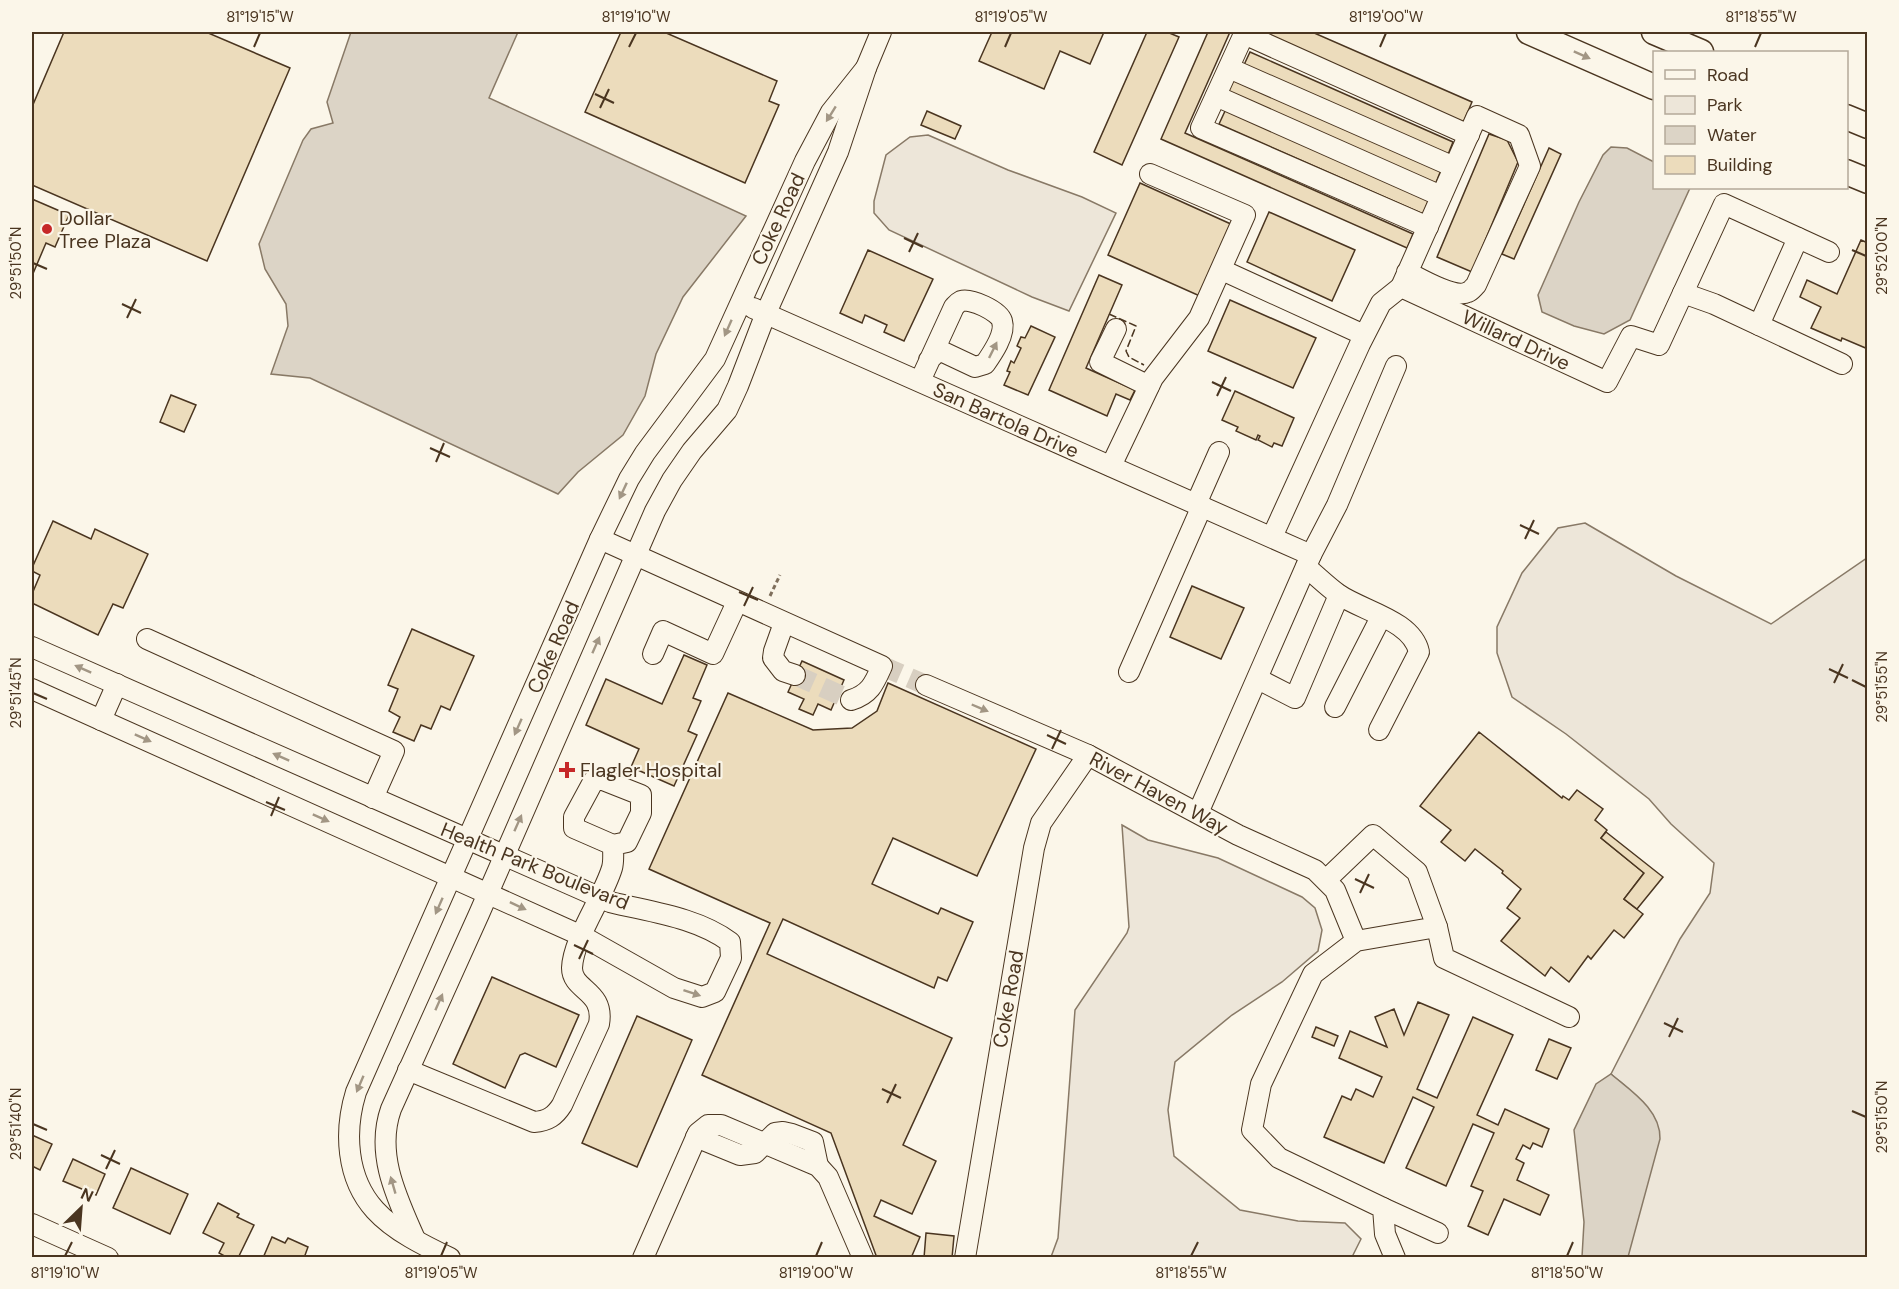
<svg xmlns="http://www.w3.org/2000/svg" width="1899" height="1289" font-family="'DM Sans',sans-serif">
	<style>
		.green { fill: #ede6d9; stroke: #887966; stroke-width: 1.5 }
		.water { fill: #dcd4c6; stroke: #887966; stroke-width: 1.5 }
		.building { fill: #ecdcbc; stroke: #4a3520; stroke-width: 1.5 }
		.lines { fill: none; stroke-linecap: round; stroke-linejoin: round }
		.minor-tunnel { stroke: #d8cfc1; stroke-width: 20; stroke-dasharray: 20 10; stroke-linecap: butt }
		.minor-casing { stroke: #4a3520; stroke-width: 22 }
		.major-casing { stroke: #4a3520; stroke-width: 27 }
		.path { stroke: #7f6f5c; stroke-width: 3; stroke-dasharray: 4.5 3; stroke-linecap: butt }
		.minor { stroke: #fbf6e9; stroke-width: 20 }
		.major { stroke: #fbf6e9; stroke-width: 24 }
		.fence { stroke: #4a3520; stroke-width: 1.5; stroke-dasharray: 8 3; stroke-linecap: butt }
		.oneway { fill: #a29684 }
		.ticks { fill: none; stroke: #4a3520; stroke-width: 2 }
		.poi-dot { fill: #c62828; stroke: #fbf6e9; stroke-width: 2 }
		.labels { text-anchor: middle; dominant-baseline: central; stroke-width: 4.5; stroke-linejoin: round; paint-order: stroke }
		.poi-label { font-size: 20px; fill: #4a3520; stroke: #fbf6e9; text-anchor: start }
		.street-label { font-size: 20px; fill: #4a3520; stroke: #fbf6e9 }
		.neatline { fill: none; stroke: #4a3520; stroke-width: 2 }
		.ticks-label { font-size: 15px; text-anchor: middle; fill: #4a3520 }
	</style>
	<rect width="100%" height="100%" fill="#fbf6e9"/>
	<g class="green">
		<polygon points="928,135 1008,170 1082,197 1116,213 1069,311 1032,297 889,230 874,213 874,201 886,155 910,137"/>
		<polygon points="1585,523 1676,576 1771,624 1867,558 1867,1257 1628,1257 1624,1085 1611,1074 1680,939 1710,893 1714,863 1671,824 1649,799 1566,734 1512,697 1497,653 1497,627 1522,573 1558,528"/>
		<polygon points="1122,825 1148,840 1218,858 1302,897 1315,908 1322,930 1318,951 1282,982 1232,1015 1175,1062 1168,1110 1174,1156 1240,1210 1298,1221 1345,1223 1361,1239 1352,1257 1051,1257 1058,1238 1075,1010 1127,933 1129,927"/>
	</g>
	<g class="water">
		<polygon points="351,32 518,32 489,98 746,216 683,297 656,354 645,396 623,435 578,472 558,494 310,378 271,374 288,326 286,304 265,269 259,244 303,140 311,129 333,123 327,102"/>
		<polygon points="1611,147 1627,148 1654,162 1654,188 1690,188 1630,320 1604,334 1574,326 1542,312 1538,295 1579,202 1603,155"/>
		<path d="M1611,1074C1631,1091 1661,1110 1660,1139L1628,1257H1582L1584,1222L1574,1130L1596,1084Z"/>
	</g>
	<g class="building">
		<polygon points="64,32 206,32 290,68 207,261 32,185 32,107"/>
		<polygon points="621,32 664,32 777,81 769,101 779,105 745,183 585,112"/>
		<polygon points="992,32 1104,32 1090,64 1060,51 1044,89 979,61"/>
		<polygon points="1147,32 1167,32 1179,37 1122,165 1094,152"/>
		<polygon points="1208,32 1230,32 1185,133 1413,234 1407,248 1161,139"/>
		<polygon points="1257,32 1312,32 1472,102 1463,123"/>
		<polygon points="1250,52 1453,142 1447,157 1243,67"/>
		<polygon points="1230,77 1441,170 1435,185 1224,91"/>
		<polygon points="1226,109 1429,199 1423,214 1219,124"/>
		<polygon points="927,111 961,126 955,139 921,125"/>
		<polygon points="1489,134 1507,140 1518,162 1472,272 1437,257"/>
		<polygon points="1549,148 1561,154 1514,259 1502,254"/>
		<polygon points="1140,183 1233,225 1202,297 1108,255"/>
		<polygon points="32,199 69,215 55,247 46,243 32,276"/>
		<polygon points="1269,212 1355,250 1332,301 1247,262"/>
		<polygon points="1861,240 1868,243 1868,349 1842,338 1841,341 1811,328 1821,307 1800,297 1807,280 1837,294"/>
		<polygon points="868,250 933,279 904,341 884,332 887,325 865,315 862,323 840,313"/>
		<polygon points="1099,275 1122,285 1086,368 1135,390 1130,400 1116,394 1107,416 1049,390"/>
		<polygon points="1230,300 1316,338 1293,388 1208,351"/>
		<polygon points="1031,326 1055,337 1028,395 1004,385 1010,372 1007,371 1011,361 1014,363 1021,348 1017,346 1021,337 1025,338"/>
		<polygon points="1235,391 1294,418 1282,446 1274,443 1272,447 1258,440 1260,436 1258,435 1256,440 1236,431 1238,427 1222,420"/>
		<polygon points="171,395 196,405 184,432 160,422"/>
		<polygon points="53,521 91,539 95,529 148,554 123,608 113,604 98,635 32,603 32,594 40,575 32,571 32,568"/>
		<polygon points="1192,586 1244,608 1221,659 1170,637"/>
		<polygon points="412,629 474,656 450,710 441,706 431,729 421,725 414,741 393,732 400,717 389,711 398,689 388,685"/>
		<polygon points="684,655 707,665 693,698 701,701 688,731 697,735 674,786 631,767 639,749 586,725 606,679 662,704"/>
		<polygon points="802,661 844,680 831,710 818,704 813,715 799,709 804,699 788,692"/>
		<polygon points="888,683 1036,749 977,876 893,838 872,884 938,914 941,908 973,922 947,981 938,977 934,988 783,919 767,954 952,1038 903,1145 936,1161 912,1214 881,1200 874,1216 920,1237 911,1258 877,1258 831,1133 702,1075 770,923 649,869 728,693 813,730 852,728 877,711"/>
		<polygon points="1479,732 1562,798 1563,796 1569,800 1577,790 1603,809 1595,820 1607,830 1601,838 1644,873 1624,899 1643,914 1624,938 1614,930 1591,959 1588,956 1569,982 1551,967 1545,976 1501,941 1520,918 1507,908 1521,889 1502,873 1503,871 1475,849 1465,861 1441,842 1451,830 1420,806"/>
		<polygon points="1606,832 1663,877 1637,909 1624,899 1644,873 1601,838"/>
		<polygon points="492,977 579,1015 556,1067 525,1053 520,1055 505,1088 453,1064"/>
		<polygon points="1418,1002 1449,1015 1417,1089 1437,1098 1473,1017 1513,1035 1477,1115 1498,1125 1505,1109 1549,1129 1542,1147 1533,1143 1530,1149 1523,1145 1516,1159 1524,1163 1517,1180 1549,1195 1540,1215 1504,1199 1488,1235 1468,1226 1483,1191 1471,1186 1494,1133 1473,1124 1446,1186 1406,1168 1434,1107 1413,1097 1384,1163 1324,1137 1342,1096 1351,1100 1356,1089 1373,1097 1382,1077 1339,1058 1350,1031 1387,1047 1375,1017 1394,1009 1404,1035"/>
		<polygon points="637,1016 692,1040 637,1167 582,1143"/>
		<polygon points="1316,1027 1338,1036 1334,1046 1312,1037"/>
		<polygon points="1549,1039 1571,1048 1557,1079 1536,1070"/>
		<polygon points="32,1135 52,1144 40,1170 32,1166"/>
		<polygon points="73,1159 105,1174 96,1195 63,1181"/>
		<polygon points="131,1168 188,1194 170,1234 113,1208"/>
		<polygon points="218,1203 239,1214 237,1217 254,1225 238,1258 228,1258 219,1253 224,1243 203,1233"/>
		<polygon points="926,1233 954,1236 952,1258 924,1258"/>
		<polygon points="272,1237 285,1243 288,1238 308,1247 304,1258 263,1258"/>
	</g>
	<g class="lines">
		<g class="minor-tunnel">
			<polyline points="882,666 926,685"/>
			<polyline points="795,675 851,700"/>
		</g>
		<defs>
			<g id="minor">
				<polyline points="1229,68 1454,167"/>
				<polyline points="1216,96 1441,196"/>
				<polyline points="1428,227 1201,128 1244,34 1469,135"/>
				<polyline points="1222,270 1364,335"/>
				<path d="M1401,287L1477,116L1519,135L1530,166L1476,285C1473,288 1471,291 1468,292C1454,299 1421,279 1407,272"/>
				<polyline points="1683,293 1724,204 1829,252"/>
				<polyline points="753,308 1311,555"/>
				<polyline points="1759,325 1798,238"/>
				<polyline points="1116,329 1100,362 1149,386"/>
				<path d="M920,381L954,307C956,305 957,303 961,301C971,298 999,311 1002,321C1006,334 992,354 985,364L975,367L941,351L936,353L929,360"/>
				<polyline points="1111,466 1153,378 1199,318 1245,215 1150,174"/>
				<polyline points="1196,504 1219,452"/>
				<polyline points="1272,537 1360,344 1381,303 1401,287 1607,382 1631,336 1659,345 1683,293 1714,304 1842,364"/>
				<path d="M600,539L882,666C874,684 870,694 851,700"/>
				<path d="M1306,567C1317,576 1327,586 1338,594C1362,611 1412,620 1419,652L1379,730"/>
				<polyline points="784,623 774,651 773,658 783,671 795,675"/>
				<polyline points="147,639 394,751 373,798"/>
				<path d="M32,647L610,902C650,912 696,917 730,942L731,958L715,992L702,997L674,988L582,936L32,689"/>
				<polyline points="653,654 663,631 713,654 737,602"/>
				<polyline points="1129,672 1202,506"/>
				<polyline points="1258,679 1295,698 1339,595"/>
				<polyline points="926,685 1088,755 1238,835 1315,870 1335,890 1356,941"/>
				<polyline points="1335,707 1381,617"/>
				<polyline points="101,720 117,684"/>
				<polyline points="1198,813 1311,555 1337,505 1396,366"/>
				<polyline points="1326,880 1373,835 1417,872 1437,927 1356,941 1313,974 1261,1084 1252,1130 1279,1158 1383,1208 1385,1234 1395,1258"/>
				<polyline points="1437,927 1444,958 1569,1017"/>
				<path d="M408,1070L534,1122C548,1121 555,1116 562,1105L599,1024C605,990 572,991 572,968C573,939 603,898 612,868C614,861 613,852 613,845L574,828V817L594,780H603L641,795V813L627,842L613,845"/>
				<polyline points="696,1137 740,1155 755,1153 775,1133 783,1132 792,1134 813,1142 818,1166"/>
				<polyline points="1383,1208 1438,1233"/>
				<polyline points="32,1224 108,1258"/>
				<path d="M415,1239C397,1198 375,1154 391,1109L479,914L655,511L672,480L692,451L727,410L738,386L766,313L838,152L866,68L881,32"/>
				<path d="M450,1258C425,1246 394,1231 375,1210C346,1178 344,1131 356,1092L600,539L629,479L645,453L715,359L805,161L831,112L866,68"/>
				<polyline points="643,1258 698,1133 708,1125 721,1125 818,1166 828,1177 863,1258"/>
				<polyline points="965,1258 1034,848 1041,823 1088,755"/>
			</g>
			<g id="major">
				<polyline points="1529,32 1654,87"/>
				<polyline points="1654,32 1701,52"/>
				<polyline points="1846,117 1868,126"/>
				<polyline points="1846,172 1868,181"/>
			</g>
		</defs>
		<use href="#minor" class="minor-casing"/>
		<use href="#major" class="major-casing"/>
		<polyline class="path" points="770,596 780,575"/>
		<use href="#minor" class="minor"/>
		<use href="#major" class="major"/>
		<polyline class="fence" points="1109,314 1136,326 1126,351 1129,357 1144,365"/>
	</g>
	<defs><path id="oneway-solid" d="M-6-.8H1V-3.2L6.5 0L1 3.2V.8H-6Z" transform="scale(1.5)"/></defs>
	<g class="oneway">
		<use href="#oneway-solid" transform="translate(1582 55) rotate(24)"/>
		<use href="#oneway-solid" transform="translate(831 114) rotate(122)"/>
		<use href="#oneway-solid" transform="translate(728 328) rotate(114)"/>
		<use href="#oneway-solid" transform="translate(993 350) rotate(-64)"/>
		<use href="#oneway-solid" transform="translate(623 491) rotate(115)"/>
		<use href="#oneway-solid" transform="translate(596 645) rotate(-66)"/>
		<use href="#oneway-solid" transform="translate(83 669) rotate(-156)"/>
		<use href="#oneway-solid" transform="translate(980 708) rotate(23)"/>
		<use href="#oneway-solid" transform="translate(518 727) rotate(114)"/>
		<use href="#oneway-solid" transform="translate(143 738) rotate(24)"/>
		<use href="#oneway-solid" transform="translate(281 757) rotate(-156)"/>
		<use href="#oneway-solid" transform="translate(321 818) rotate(24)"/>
		<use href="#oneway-solid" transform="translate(518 823) rotate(-66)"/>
		<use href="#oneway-solid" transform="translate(439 906) rotate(114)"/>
		<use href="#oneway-solid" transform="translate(518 906) rotate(25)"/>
		<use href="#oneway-solid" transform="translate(692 993) rotate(18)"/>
		<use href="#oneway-solid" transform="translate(439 1002) rotate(-66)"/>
		<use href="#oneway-solid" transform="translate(360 1084) rotate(113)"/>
		<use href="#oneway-solid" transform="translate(393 1185) rotate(-106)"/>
	</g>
	<path class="ticks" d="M254,47L260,33M629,47L636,33M1005,47L1011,33M1380,47L1386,33M1755,47L1761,33M595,94L614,103M600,108L609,89M904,238L923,247M1852,250L1866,256M909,252L918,233M33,263L47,269M122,304L141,313M127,318L136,299M1212,382L1231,391M1217,396L1226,377M430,448L450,457M436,462L444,443M1520,525L1539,534M1525,539L1534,520M739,592L758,600M744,606L753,587M1829,669L1848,678M1852,680L1866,687M1834,683L1843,664M33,693L47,699M1047,735L1066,744M1052,749L1061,730M266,802L285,810M271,816L279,797M1355,879L1374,888M1360,893L1369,874M574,945L593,954M579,959L588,940M1664,1023L1683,1032M1669,1037L1678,1018M882,1089L901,1098M887,1103L896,1084M1852,1111L1866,1117M33,1124L47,1130M101,1155L120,1164M106,1169L115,1150M65,1256L72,1242M441,1256L447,1242M816,1256L822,1242M1191,1256L1198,1242M1567,1256L1573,1242"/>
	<g class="poi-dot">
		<circle cx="47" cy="229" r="6"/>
		<path d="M564 761h6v6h6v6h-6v6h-6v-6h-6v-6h6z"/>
	</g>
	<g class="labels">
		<g class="poi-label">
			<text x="59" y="218">Dollar<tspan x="59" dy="23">Tree Plaza</tspan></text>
			<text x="580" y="770">Flagler Hospital</text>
		</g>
		<g class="street-label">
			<text transform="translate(778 219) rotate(-65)">Coke Road</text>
			<text transform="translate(1516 340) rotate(25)">Willard Drive</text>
			<text transform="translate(1006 420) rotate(24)">San Bartola Drive</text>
			<text transform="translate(553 647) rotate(-66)">Coke Road</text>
			<text transform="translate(1159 793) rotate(28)">River Haven Way</text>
			<text transform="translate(535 866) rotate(22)">Health Park Boulevard</text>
			<text transform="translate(1008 999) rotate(-80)">Coke Road</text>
		</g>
	</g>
	<rect width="1899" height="1289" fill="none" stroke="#fbf6e9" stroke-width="66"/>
	<rect x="1653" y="51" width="195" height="138" fill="#fbf6e9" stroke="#b4a999" stroke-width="1.5"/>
	<rect x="1665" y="70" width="30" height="9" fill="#fbf6e9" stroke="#b4a999" stroke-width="1.5"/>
	<text x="1707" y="81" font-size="18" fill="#4a3520">Road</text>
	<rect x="1665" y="96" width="30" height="18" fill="#ede6d9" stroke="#b4a999" stroke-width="1.5"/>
	<text x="1707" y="111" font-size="18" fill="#4a3520">Park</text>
	<rect x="1665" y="126" width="30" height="18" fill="#dcd4c6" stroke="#b4a999" stroke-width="1.5"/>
	<text x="1707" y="141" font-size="18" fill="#4a3520">Water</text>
	<rect x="1665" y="156" width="30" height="18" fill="#ecdcbc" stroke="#b4a999" stroke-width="1.5"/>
	<text x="1707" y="171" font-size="18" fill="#4a3520">Building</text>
	<g transform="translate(81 1208) rotate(25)" stroke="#fbf6e9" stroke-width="4.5" paint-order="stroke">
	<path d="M0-4.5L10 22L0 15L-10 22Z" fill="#4a3520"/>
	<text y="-9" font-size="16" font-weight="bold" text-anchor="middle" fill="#4a3520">N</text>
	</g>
	<rect x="33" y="33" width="1833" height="1223" class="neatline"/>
	<g class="ticks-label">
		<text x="260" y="22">81°19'15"W</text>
		<text x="636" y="22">81°19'10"W</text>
		<text x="1011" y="22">81°19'05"W</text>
		<text x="1386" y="22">81°19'00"W</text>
		<text x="1761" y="22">81°18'55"W</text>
		<text transform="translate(1882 256) rotate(-90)" y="5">29°52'00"N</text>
		<text transform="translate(16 263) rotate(-90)" y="5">29°51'50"N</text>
		<text transform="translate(1882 687) rotate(-90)" y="5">29°51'55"N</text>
		<text transform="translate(16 693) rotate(-90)" y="5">29°51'45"N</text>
		<text transform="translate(1882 1117) rotate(-90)" y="5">29°51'50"N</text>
		<text transform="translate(16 1124) rotate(-90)" y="5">29°51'40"N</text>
		<text x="65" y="1278">81°19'10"W</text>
		<text x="441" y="1278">81°19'05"W</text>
		<text x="816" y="1278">81°19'00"W</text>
		<text x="1191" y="1278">81°18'55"W</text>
		<text x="1567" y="1278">81°18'50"W</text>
	</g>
</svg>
